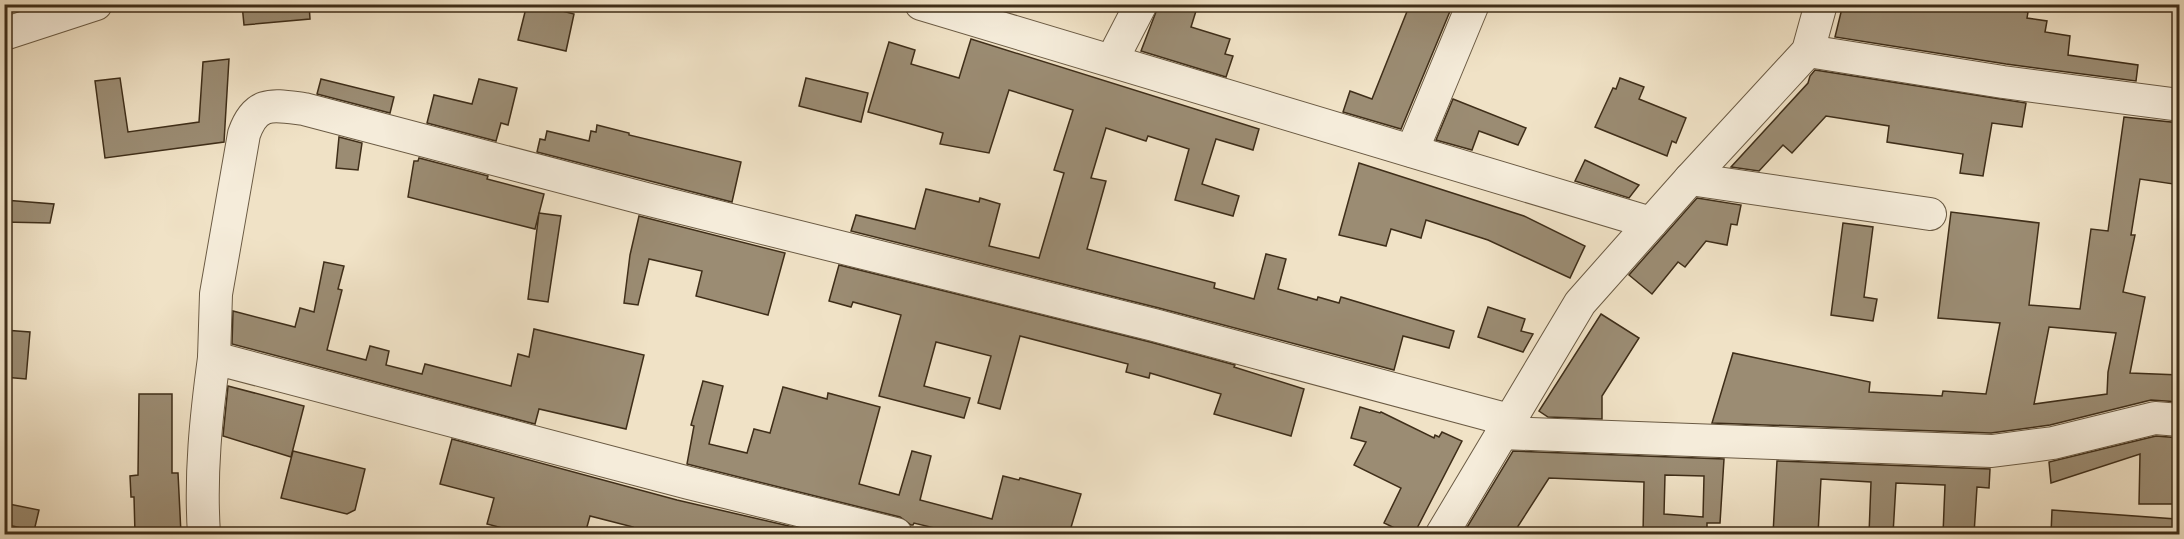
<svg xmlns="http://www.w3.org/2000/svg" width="2184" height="539" font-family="'Gentium Book Plus',serif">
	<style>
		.building { fill: #9b8c73; stroke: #3f2e19; stroke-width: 1.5; fill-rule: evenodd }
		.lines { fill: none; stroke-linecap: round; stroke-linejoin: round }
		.minor-casing { stroke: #6b5b44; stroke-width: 34 }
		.minor { stroke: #f5ecda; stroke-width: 32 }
	</style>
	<rect width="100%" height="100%" fill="#f0e2c6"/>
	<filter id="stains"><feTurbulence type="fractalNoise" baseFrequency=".00333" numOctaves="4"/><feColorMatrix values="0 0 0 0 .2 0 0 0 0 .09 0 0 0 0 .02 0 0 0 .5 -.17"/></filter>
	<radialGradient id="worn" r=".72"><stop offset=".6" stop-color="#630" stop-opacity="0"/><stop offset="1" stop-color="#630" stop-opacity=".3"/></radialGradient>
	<g class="building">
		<polygon points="242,4 309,4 310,19 244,25"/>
		<polygon points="527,4 535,4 574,14 566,51 518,40"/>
		<polygon points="1159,4 1176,4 1196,11 1191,27 1230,39 1225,54 1233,56 1226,77 1141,51"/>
		<polygon points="1410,4 1453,4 1401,129 1343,112 1350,91 1372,99"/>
		<polygon points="1843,4 1978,4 2028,12 2027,18 2047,21 2045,32 2070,36 2068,55 2138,65 2136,81 2006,64 1835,37"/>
		<polygon points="971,39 1259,129 1253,150 1216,139 1202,184 1239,196 1233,216 1175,200 1189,149 1148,136 1146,141 1106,128 1091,178 1106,181 1087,249 1215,283 1214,288 1254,299 1266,254 1286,259 1278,289 1317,300 1318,297 1339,303 1341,297 1454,331 1449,348 1403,336 1394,370 1159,308 851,231 856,215 915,229 926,189 979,202 980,198 1000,204 989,246 1039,258 1064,173 1054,170 1073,110 1009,90 989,153 940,144 943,133 868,112 889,42 915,50 911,64 959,78"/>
		<polygon points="229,59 224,142 105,158 95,81 120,78 128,132 199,122 203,62"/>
		<polygon points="1815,70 2026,103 2022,127 1992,123 1983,176 1960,173 1963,154 1887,142 1889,126 1826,116 1792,153 1783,145 1759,171 1731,167 1808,83 1810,76"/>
		<polygon points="806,78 868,93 861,122 799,106"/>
		<polygon points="1620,78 1644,87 1639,99 1686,118 1676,143 1672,141 1667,156 1595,127 1613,88 1616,89"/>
		<polygon points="321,79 394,97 390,113 317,94"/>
		<polygon points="479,79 517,88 508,125 501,123 496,141 427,123 434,95 472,104"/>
		<polygon points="1453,99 1526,128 1518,145 1479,131 1472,150 1436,140"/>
		<path d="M2124,117L2180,123V185L2140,179L2131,235H2135L2123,292L2145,297L2130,373L2180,375V402L2151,400L2050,425L1991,433L1712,423L1733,353L1870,382L1869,392L1942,396L1943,391L1986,394L2000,323L1938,318L1951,212L2039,223L2029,305L2080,309L2091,229L2108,231ZM2049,327L2116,333L2108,372L2107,394L2034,404Z"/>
		<polygon points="597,125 629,133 629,135 741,162 732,202 537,152 540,139 545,140 547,131 589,141 591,131 596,132"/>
		<polygon points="339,137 362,143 358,170 336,168"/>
		<polygon points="419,158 488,176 487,179 544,194 535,229 408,197 414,161 418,161"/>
		<polygon points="1585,160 1639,185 1629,198 1575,181"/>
		<polygon points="1359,163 1524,216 1585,246 1570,278 1488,240 1426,220 1421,238 1391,229 1386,246 1339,235"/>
		<polygon points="1697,198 1741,205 1737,225 1731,224 1727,245 1706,241 1685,267 1678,262 1652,294 1629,275"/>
		<polygon points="4,200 54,204 50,223 4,222"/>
		<polygon points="539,213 561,216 548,302 528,299"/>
		<polygon points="639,216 785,253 768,315 696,296 702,271 649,259 638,305 624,303 630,255"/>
		<polygon points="1843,223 1873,227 1864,297 1877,299 1873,321 1831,315"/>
		<polygon points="324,262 344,266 338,289 342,290 327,350 366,360 370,346 389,351 386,365 422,374 425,364 511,386 518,354 529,357 534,329 644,355 626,429 539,409 535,424 232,344 233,311 295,327 300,308 314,312"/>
		<polygon points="839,265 1150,342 1235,365 1234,367 1304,389 1291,436 1214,414 1221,394 1150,373 1149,378 1126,372 1128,364 1020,336 1000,409 978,403 991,356 936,342 924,386 970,398 964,418 879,396 901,315 853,302 851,307 829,301"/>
		<polygon points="1488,307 1525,319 1521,331 1533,334 1523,352 1478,337"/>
		<polygon points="1601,314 1639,338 1602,396 1602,419 1548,417 1539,411"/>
		<polygon points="4,330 30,332 26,379 4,377"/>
		<polygon points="703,381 723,386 709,444 747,453 754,429 770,433 783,387 827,399 828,393 880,407 859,484 899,495 912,451 931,456 920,500 992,519 1003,476 1019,480 1020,478 1081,494 1069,534 959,534 914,523 913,525 911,525 900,517 687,464 694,426 691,425"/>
		<polygon points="228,386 304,406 291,457 223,436"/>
		<polygon points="139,394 172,394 172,473 178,473 181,534 135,534 134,497 131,497 130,476 138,475"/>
		<polygon points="1360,407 1380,413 1381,412 1434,438 1435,435 1439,437 1442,432 1462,441 1414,534 1407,534 1384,523 1401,488 1354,465 1366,442 1351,438"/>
		<polygon points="2156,436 2180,438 2180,504 2139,504 2140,454 2051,483 2049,462"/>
		<polygon points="452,439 677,500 823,534 631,534 633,527 590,516 585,534 525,534 487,524 494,498 440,484"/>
		<polygon points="293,451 365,469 355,510 347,514 281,498"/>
		<path d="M1513,451L1724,459L1720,523H1707V530L1643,534L1644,482L1549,478L1513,534H1463ZM1665,475L1704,476L1703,517L1664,514Z"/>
		<polygon points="1777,461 1990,469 1989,488 1977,487 1974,534 1943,534 1945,485 1896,483 1893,534 1869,534 1871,482 1821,479 1818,534 1773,534"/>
		<polygon points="4,503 39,510 34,531 4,524"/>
		<polygon points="2052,510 2176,519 2175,534 2051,534"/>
	</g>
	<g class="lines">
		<defs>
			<g id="minor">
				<polyline points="921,4 1651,223"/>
				<polyline points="4,34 96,4"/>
				<polyline points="1808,51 2003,82 2180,105"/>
				<polyline points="1112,60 1141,4"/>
				<polyline points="1412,151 1473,4"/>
				<polyline points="1690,179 1930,214"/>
				<path d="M214,358L216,294L244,134C256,100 273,105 304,109L646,199L1154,325L1509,420"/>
				<polyline points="1501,433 1992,451 2053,443 2155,418 2180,420"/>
				<path d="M204,534C200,475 206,417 214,358L689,483L896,534"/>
				<polyline points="1442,534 1580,303 1690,179 1808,51 1821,4"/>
			</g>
		</defs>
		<use href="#minor" class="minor-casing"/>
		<use href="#minor" class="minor"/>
	</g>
	<rect width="2184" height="539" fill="none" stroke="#f0e2c6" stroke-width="24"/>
	<rect x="6" y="6" width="2172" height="527" fill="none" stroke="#3f2e19" stroke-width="3"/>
	<rect x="12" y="12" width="2160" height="515" fill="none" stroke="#3f2e19" stroke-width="1.5"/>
	<rect width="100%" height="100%" filter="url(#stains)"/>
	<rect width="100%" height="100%" fill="url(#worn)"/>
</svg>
